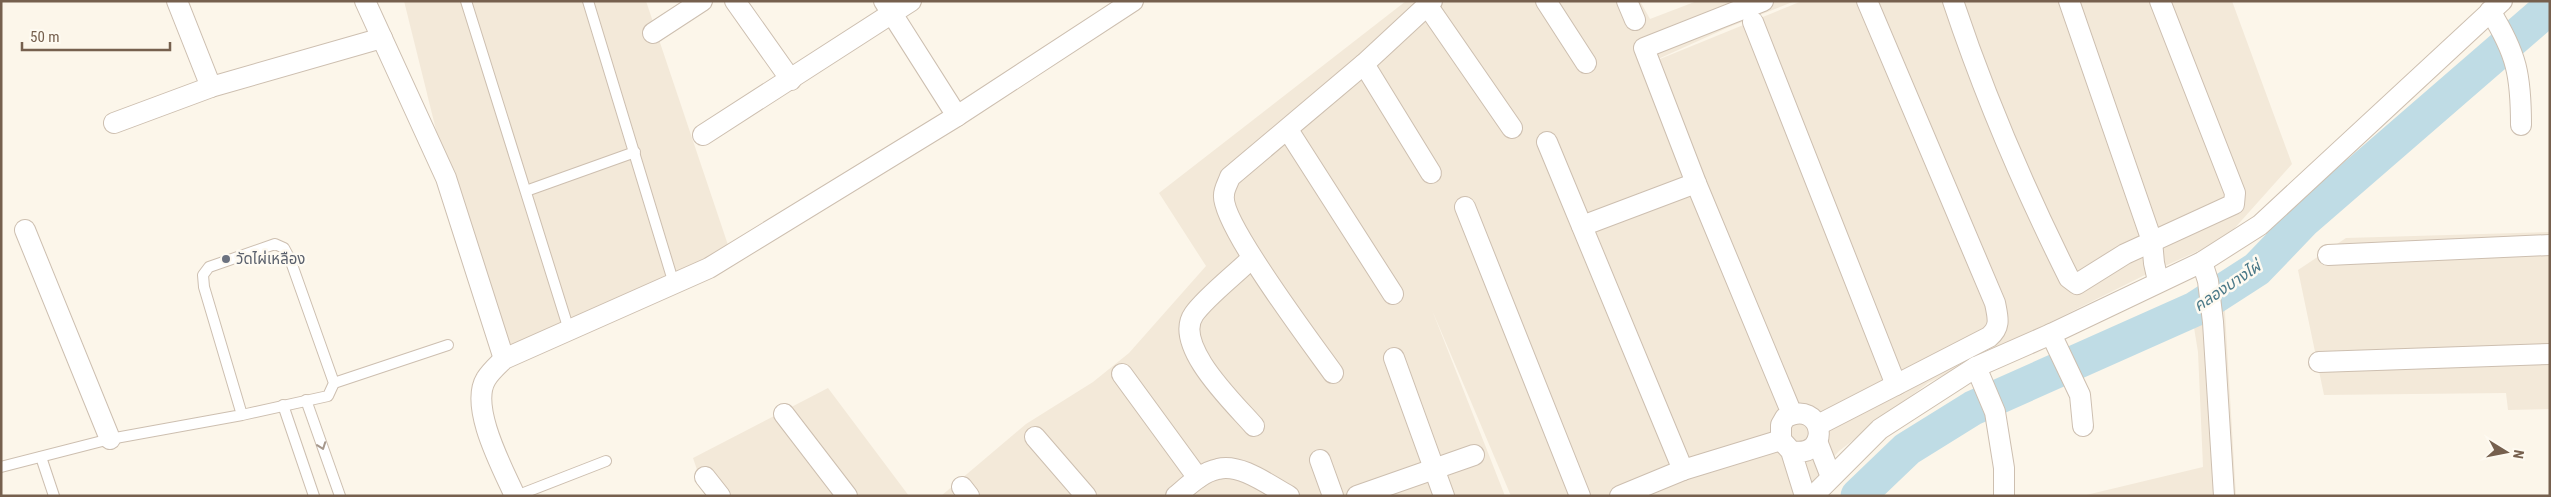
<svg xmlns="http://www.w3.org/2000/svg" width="2551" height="497" font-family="'Roboto Condensed','Noto Sans Thai',sans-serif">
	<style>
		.residential { fill: #f3e9d9 }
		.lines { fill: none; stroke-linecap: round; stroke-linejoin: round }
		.river { stroke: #bfdce5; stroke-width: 35 }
		.lane-casing { stroke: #cdbfb0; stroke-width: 12 }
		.street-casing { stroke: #cdbfb0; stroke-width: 22 }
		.lane { stroke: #fff; stroke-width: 10 }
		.street { stroke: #fff; stroke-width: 20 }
		.oneway { stroke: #a6988c }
		.worship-dot { fill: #6b7280; stroke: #fefaf1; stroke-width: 2 }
		.labels { text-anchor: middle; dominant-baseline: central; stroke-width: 5; stroke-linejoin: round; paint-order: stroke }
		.worship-label { font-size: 15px; fill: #5b616d; stroke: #fefaf1; text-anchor: start }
		.water-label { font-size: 16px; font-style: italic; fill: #497887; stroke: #fefaf1 }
	</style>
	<rect width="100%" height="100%" fill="#fcf6ea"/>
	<g class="residential">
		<polygon points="404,1 646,1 729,248 514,354 441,150"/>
		<polygon points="1406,1 1640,1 1650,19 1697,1 1795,1 1727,28 1638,68 1802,1 2232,1 2292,164 2225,239 2147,274 1928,383 1839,451 1800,496 1511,496 1432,310 1505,496 941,496 1026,424 1093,382 1129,353 1206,266 1159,193"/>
		<polygon points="2550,232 2550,409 2508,410 2506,393 2324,395 2298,270 2346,238"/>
		<polygon points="2223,280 2236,496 2082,496 2203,467 2198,352 2189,297"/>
		<polygon points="828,388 909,496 706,496 693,458"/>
	</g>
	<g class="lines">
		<polyline class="river" points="1858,496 1907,449 1973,408 2195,309 2257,269 2304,220 2550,7"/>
		<defs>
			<g id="lane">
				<polyline points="466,1 569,330"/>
				<polyline points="588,1 674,284"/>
				<polyline points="526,191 635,152"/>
				<polyline points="334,383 448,345"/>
				<polyline points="306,400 340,496"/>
				<polyline points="283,405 314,496"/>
				<polyline points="41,457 54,496"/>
				<polyline points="1,467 110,439 242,415 328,396 334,383 290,259 284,248 275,244 209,267 203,275 204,287 242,415"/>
				<polyline points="516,496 606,461"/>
			</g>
			<g id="street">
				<polyline points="177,1 211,87"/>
				<polyline points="365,1 446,178 504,359"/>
				<polyline points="735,1 791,80"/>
				<polyline points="884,1 957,116"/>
				<polyline points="1546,1 1586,63"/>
				<polyline points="1627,1 1635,20"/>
				<polyline points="1763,1 1644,48 1696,183 1792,414"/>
				<path d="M1953,1C1985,97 2024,188 2069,278L2077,284L2125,254L2234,204L2235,193L2160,1"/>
				<polyline points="2069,1 2152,241 2154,263 2158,281"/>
				<polyline points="1427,5 1512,128"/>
				<path d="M2490,11C2517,54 2521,76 2521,125"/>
				<polyline points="1753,22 1896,385"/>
				<polyline points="653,33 702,1"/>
				<polyline points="1364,64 1431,173"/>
				<polyline points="114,123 211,87 382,38"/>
				<polyline points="1288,130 1393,294"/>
				<polyline points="703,135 911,1"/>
				<polyline points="1547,142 1683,470"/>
				<polyline points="1465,207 1580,496"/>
				<polyline points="1582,226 1696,183"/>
				<polyline points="25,230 110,439"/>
				<polyline points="2328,255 2550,245"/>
				<path d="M1252,258C1237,273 1206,297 1194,314C1172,345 1235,404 1254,426"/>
				<polyline points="2202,262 2208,281 2213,322 2224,496"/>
				<polyline points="2051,334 2080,395 2083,426"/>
				<polyline points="1394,358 1444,496"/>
				<polyline points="2319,362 2550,354"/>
				<polyline points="1976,367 1995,412 2004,468 2004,496"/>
				<path d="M1333,373C1313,345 1220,222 1224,195C1224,189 1228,183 1230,177L1364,64L1432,1"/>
				<polyline points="1122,374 1198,478"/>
				<polyline points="784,414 847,496"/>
				<path d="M1818,425L1989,337C2001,327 1998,318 1995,303L1867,1"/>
				<polyline points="1035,437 1086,496"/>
				<polyline points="1817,441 1831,477"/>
				<path d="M1791,451C1834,459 1823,397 1785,418L1781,425V440L1791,451L1805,496"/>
				<polyline points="1320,460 1333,496"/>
				<polyline points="705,477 720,496"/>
				<polyline points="962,487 969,496"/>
				<path d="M515,496C503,469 469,407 486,379C490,372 498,365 504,359L709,268L957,116L1133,1"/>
				<path d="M1176,496C1188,486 1202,472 1218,469C1241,463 1270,486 1289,496"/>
				<polyline points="1357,496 1474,455"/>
				<polyline points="1620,496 1683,470 1781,440"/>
				<polyline points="1813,496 1880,429 1976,367 2051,334 2202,262 2260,225 2502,1"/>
			</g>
		</defs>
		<use href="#lane" class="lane-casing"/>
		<use href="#street" class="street-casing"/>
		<use href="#lane" class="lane"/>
		<use href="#street" class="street"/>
	</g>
	<defs><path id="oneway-chevron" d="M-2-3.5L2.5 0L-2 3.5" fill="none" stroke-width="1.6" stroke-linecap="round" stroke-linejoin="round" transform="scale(1.25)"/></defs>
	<use class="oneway" href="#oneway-chevron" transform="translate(322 446) rotate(70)"/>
	<circle class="worship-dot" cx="226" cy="259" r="5"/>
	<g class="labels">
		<g class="worship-label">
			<text x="236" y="259">วัดไผ่เหลือง</text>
		</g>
		<g class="water-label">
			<text transform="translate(2227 286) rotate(-34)">คลองบางไผ่</text>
		</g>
	</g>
	<rect width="2551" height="497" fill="none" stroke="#76604e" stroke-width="5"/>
	<g transform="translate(2506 452) rotate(100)" stroke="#fefaf1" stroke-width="4" paint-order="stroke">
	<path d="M0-4L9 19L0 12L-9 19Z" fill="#76604e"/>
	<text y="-8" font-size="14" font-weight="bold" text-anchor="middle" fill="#76604e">N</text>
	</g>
	<path d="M22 42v8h148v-8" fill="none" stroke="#76604e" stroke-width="2.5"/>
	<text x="30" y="42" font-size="15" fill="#76604e" stroke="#fefaf1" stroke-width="4" paint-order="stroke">50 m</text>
</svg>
